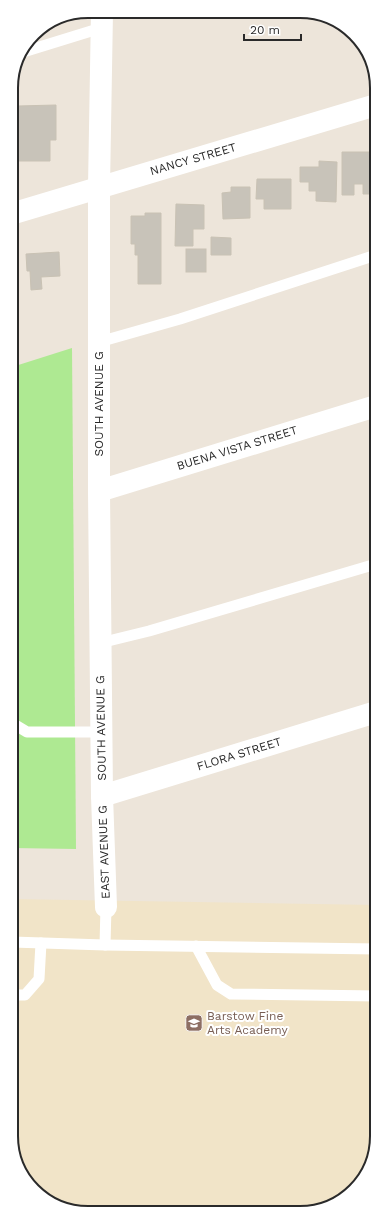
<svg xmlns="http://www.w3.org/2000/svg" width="388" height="1224" font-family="'Work Sans',sans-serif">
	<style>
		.education { fill: #f1e4c8 }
		.green { fill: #aee992 }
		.building { fill: #c8c3b9; stroke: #c9c2b4 }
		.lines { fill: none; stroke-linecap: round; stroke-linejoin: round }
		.lane { stroke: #fff; stroke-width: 11 }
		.street { stroke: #fff; stroke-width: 22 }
		.labels { text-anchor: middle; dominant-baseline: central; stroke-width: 4; stroke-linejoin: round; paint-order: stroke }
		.street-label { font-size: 12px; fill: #2a2a2a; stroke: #fff }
		.education-label { font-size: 12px; fill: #785e54; stroke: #fff; text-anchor: start }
		.rim { fill: none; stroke: #2a2a2a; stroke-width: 2 }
	</style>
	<rect width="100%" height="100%" fill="#ede5da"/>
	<polygon class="education" points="12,899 377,905 377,1140 358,1186 314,1212 73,1211 34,1190 12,1150"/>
	<polygon class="green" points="72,348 76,849 12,848 12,367"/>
	<g class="building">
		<polygon points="56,105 56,140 50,140 50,161 18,161 18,106"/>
		<polygon points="342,152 376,152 376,194 363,194 363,184 354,184 354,195 342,195"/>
		<polygon points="319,161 337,162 336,202 316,201 316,191 309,191 309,182 300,182 300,167 319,167"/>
		<polygon points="257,179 291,179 291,209 264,209 264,199 256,199"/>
		<polygon points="231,187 250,187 250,218 223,219 222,193 231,192"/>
		<polygon points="176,204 204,205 204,229 193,229 193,246 175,246"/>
		<polygon points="145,213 161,213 161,284 138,284 138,255 135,255 135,244 131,244 131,216 145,216"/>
		<polygon points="211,237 231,238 231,255 211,255"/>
		<rect x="186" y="249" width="20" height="23"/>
		<polygon points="59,252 60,276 41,277 42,289 31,290 30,271 27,271 26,254"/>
		<rect x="11" y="266" width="2" height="29"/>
	</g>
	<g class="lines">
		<g class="lane">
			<polyline points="20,53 101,28"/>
			<polyline points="99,342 180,319 376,255"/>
			<polyline points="100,643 149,631 376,564"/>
			<polyline points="12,723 27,732 101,732"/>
			<polyline points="12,942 105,945 377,949"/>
			<polyline points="105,945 106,907"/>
			<polyline points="196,946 217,985 231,994 377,996"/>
			<polyline points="12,995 25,995 39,979 41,943"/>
		</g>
		<g class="street">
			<polyline points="102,11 99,187 99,491 102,796 106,907"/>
			<polyline points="11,214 376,105"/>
			<polyline points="99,491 376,406"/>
			<polyline points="102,796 376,712"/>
		</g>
	</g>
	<defs>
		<symbol id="school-square" viewBox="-11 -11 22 22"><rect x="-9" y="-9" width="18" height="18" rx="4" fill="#8d6e63" stroke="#fff"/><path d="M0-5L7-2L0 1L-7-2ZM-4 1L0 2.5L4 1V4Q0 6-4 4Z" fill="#fff"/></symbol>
	</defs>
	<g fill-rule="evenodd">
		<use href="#school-square" x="184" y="1013" width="20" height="20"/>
	</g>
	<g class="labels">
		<g class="street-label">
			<text transform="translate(193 159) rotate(-16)">NANCY STREET</text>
			<text transform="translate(99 404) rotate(-90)">SOUTH AVENUE G</text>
			<text transform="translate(237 448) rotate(-17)">BUENA VISTA STREET</text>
			<text transform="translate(101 728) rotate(-91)">SOUTH AVENUE G</text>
			<text transform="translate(239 754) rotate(-17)">FLORA STREET</text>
			<text transform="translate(104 852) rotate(-92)">EAST AVENUE G</text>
		</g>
		<g class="education-label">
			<text x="207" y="1016">Barstow Fine<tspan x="207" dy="14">Arts Academy</tspan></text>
		</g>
	</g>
	<path d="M0 0H388V1224H0ZM88 18H300A70 70 0 0 1 370 88V1136A70 70 0 0 1 300 1206H88A70 70 0 0 1 18 1136V88A70 70 0 0 1 88 18Z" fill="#fff" fill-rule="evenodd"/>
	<path class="rim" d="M88 18H300A70 70 0 0 1 370 88V1136A70 70 0 0 1 300 1206H88A70 70 0 0 1 18 1136V88A70 70 0 0 1 88 18Z"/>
	<path d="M244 34v6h57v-6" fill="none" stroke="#2a2a2a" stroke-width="2"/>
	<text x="250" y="34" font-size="12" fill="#2a2a2a" stroke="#ffffff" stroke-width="3" paint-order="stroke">20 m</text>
</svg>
